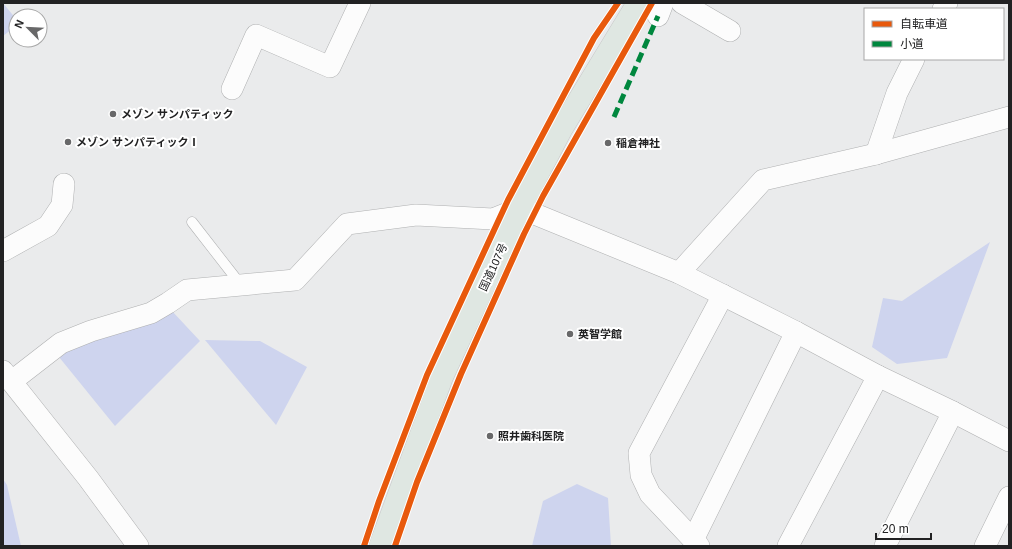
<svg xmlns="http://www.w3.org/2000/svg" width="1012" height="549" font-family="Helvetica,'Noto Sans JP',sans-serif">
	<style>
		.green { fill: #ced4ee }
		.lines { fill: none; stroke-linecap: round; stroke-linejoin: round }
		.service-casing { stroke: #afb0b1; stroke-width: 11 }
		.minor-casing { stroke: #afb0b1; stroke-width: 22 }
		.trunk-casing { stroke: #c7c7c8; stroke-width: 23 }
		.service { stroke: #fcfcfc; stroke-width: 10 }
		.minor { stroke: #fcfcfc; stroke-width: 21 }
		.trunk { stroke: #dfe7e2; stroke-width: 22 }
		.quiet { stroke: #00873e; stroke-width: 5; stroke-dasharray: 10 5; stroke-linecap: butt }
		.cycleway-casing { stroke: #fff; stroke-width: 8 }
		.cycleway { stroke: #e8590c; stroke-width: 6 }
		.poi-dot { fill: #686869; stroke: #fff; stroke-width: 1.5 }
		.labels { text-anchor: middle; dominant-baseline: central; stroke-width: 4; stroke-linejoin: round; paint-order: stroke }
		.poi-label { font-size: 11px; font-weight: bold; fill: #222223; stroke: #fff; text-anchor: start }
		.street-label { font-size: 11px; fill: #222223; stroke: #fff }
	</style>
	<rect width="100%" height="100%" fill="#eaebec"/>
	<g class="green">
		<polygon points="3,3 16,19 16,26 3,36"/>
		<polygon points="990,242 947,358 897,364 872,347 883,298 902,301"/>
		<polygon points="171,310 200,341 115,426 59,357 71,349"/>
		<polygon points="205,340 260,341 307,367 276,425"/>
		<polygon points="3,479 7,485 21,546 3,546"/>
		<polygon points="577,484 608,498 611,546 532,546 543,501"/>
	</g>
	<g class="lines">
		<defs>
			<polyline id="service" points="192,222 241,285"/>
			<g id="minor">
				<polyline points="682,3 730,31"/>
				<polyline points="943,9 947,3"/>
				<polyline points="658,16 663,3"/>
				<polyline points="232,89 256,35 330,67 360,3"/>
				<polyline points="876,154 897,93 914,59"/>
				<polyline points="3,251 48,226 62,205 64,184"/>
				<polyline points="679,273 763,180 876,154 1009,117"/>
				<polyline points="3,371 88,478 138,546"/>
				<polyline points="12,381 61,343 91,331 151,313 168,303 187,290 295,280 347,224 416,215 493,219 520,208 679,273 796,332 878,376 953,412 1009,441"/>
				<polyline points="693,540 796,332"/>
				<polyline points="699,546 650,494 641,475 639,453 723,295"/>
				<polyline points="788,546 878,376"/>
				<polyline points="885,546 953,412"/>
				<polyline points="985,546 1009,497"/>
			</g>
			<polyline id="trunk" points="380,546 442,377 520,208 562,128 638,3"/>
		</defs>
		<use href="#service" class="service-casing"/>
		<use href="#minor" class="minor-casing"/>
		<use href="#trunk" class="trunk-casing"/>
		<use href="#service" class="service"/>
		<use href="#minor" class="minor"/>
		<use href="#trunk" class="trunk"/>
		<polyline class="quiet" points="614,117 658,16"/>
		<defs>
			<g id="cycleway">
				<polyline points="364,546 379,501 427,375 508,200 594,38 618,3"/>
				<polyline points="395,546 417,482 461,374 524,234 543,196 652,3"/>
			</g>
		</defs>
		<use href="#cycleway" class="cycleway-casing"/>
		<use href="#cycleway" class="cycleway"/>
	</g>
	<g class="poi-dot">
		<circle cx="113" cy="114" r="4"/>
		<circle cx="68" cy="142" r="4"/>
		<circle cx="608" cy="143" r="4"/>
		<circle cx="570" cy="334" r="4"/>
		<circle cx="490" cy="436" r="4"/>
	</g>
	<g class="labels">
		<g class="poi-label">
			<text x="121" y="114">メゾン サンパティック</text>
			<text x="76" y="142">メゾン サンパティックⅠ</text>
			<text x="616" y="143">稲倉神社</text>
			<text x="578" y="334">英智学館</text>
			<text x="498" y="436">照井歯科医院</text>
		</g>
		<g class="street-label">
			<text transform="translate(493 267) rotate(-65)">国道107号</text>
		</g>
	</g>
	<rect width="1012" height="549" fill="none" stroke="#222223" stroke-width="8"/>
	<rect x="864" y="8" width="140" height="52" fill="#ffffff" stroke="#a7a7a7"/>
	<rect x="872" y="21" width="20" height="6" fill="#e8590c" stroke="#a7a7a7"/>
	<text x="900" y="28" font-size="12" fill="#222223">自転車道</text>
	<rect x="872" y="41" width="20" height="6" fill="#00873e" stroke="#a7a7a7"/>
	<text x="900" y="48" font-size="12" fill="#222223">小道</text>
	<g transform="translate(28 28) rotate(294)"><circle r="19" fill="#ffffff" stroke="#a7a7a7"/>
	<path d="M0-3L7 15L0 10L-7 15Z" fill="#686869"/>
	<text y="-6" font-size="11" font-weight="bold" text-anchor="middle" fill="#222223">N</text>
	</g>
	<path d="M876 533v6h55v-6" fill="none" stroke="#222223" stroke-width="2"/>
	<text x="882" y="533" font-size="12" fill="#222223" stroke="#ffffff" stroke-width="3" paint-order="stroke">20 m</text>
</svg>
